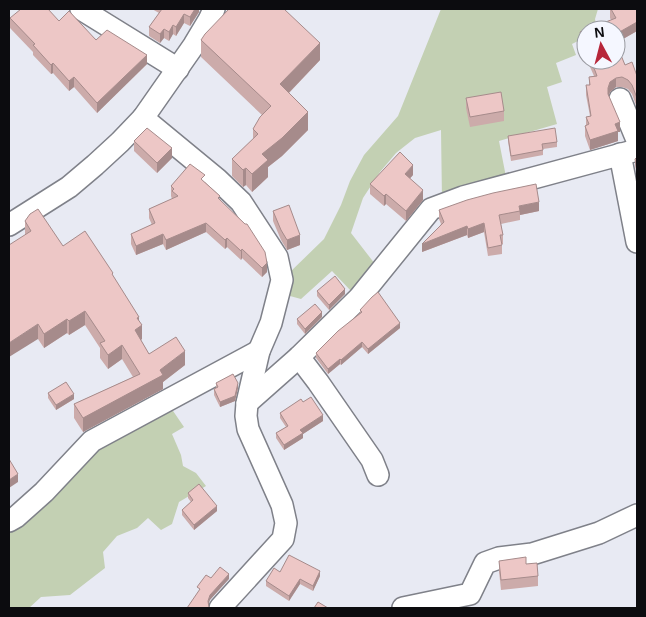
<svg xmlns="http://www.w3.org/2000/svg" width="646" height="617" font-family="Helvetica,sans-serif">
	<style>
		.green { fill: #c3d0b3 }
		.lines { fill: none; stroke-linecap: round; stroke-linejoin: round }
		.minor-casing { stroke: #7f8189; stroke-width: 24 }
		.minor { stroke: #fff; stroke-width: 21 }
		.wall { fill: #ccabaa }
		.shaded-wall { fill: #a68b8b }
		.building { fill: #edc7c6; stroke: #a68b8b }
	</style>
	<rect width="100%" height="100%" fill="#e8eaf3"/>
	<g class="green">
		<polygon points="441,9 598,9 595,19 597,30 586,30 586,37 572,44 576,55 556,63 562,82 547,87 557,124 499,141 507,182 442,200 441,130 415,138 396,153 380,172 363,198 351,233 375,264 351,291 332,271 301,299 290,296 287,286 287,275 324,239 341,205 350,181 364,155 398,116"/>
		<polygon points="171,408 184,427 172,434 181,455 183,466 196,473 206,486 179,502 172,524 161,530 148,518 137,528 117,536 103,552 105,568 70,595 41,597 29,608 9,608 9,527 95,446"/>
	</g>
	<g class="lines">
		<defs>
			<g id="minor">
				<polyline points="81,9 178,69"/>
				<polyline points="620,99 637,140"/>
				<polyline points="143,118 217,179 241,202 277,257 282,280 271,323 259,351 247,403 246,416 248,429 282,505 286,523 283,539 220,608"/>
				<polyline points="620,154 637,242"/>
				<polyline points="9,225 69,187 95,165 120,142 143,118 194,45 209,20 214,9"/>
				<polyline points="299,357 318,382 372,460 378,475"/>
				<polyline points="247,403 299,357 359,298 431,209 463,197 637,150"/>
				<polyline points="9,521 16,517 44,492 92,441 259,351"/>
				<polyline points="403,608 470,594 485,563 499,558 532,554 599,533 637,515"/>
			</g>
		</defs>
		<use href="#minor" class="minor-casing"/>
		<use href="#minor" class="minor"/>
	</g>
	<g class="wall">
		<polygon points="152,9 199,9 199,12 190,26 184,23 176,36 173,34 169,41 164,38 160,43 149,36 149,27 159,13"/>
		<polygon points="610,9 637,9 637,31 616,43 625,65 637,76 637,108 632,94 628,89 622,87 616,87 610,92 609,95 620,132 618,132 618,141 590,150 585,136 585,126 586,125 586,117 590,116 586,95 586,85 589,85 589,77 594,76 587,60 616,60 586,30 586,57 580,42 580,32 611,20 610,18"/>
		<polygon points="10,18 59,21 147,64 97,113 74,87 69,91 53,73 51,74 33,55 33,52 10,28"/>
		<polygon points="201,40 320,60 289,93 308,130 282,156 268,167 268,177 252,192 246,185 243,187 232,176 232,159 253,139 253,129 262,115 201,57"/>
		<polygon points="466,98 504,111 504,121 470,127 466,108"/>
		<polygon points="508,136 557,142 557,147 543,149 543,155 511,161 508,141"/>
		<polygon points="134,141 172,158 157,173 134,151"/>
		<polygon points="637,157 637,177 635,164 635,159"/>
		<polygon points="413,175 410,178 423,200 406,221 386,204 384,206 370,194 370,184"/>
		<polygon points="205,182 220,199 267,272 262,277 242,258 241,260 227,247 225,249 206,232 166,250 163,244 136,255 131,244 131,234 152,225 149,218 149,209 172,199 171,196 171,186"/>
		<polygon points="439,210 539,211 520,215 520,220 501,224 503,235 503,244 502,244 502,254 488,256 484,232 468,238 467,235 422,252 441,224 439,219"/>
		<polygon points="273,211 300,245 287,250 281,240 273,221"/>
		<polygon points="25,221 63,246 113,276 139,321 142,339 141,340 149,354 185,365 163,382 163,389 83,432 74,418 74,404 133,377 122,359 108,369 100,358 100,348 85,325 69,335 67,333 44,348 38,339 25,235"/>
		<polygon points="317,291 345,294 329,310 317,296"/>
		<polygon points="360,310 400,328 368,354 362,347 341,365 340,364 328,374 316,358 316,353 360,313"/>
		<polygon points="322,317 305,334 297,324 297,319"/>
		<polygon points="216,383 238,388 235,401 220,407 214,395 214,389 216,388"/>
		<polygon points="48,393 74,399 56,410 48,398"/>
		<polygon points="303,402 323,421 303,434 303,438 284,450 276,438 276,433 286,427 280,418 280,413"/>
		<polygon points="188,493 217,511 194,530 182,515 182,510 191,502 188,498"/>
		<polygon points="499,561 526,564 538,576 538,586 501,590 499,571"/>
		<polygon points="280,572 320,576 313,591 300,584 289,601 266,586 266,581"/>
	</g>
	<g class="shaded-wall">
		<polygon points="195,9 199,9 199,12 190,26 190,17"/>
		<polygon points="184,14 184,23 176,36 176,27"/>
		<polygon points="637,22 637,31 616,43 616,34"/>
		<polygon points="173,25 173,34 169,41 169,32"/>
		<polygon points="164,29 164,38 160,43 160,34"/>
		<polygon points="320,43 320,60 280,102 280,84"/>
		<polygon points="147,55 147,64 97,113 97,103"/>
		<polygon points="53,63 53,73 51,74 51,65"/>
		<polygon points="74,77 74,87 69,91 69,81"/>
		<polygon points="616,78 616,87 610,92 608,98 608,88 610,82"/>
		<polygon points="308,112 308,130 282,156 268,167 268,177 252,192 252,174 262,154"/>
		<polygon points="620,122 620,132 618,132 618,141 590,150 590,140 615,124"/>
		<polygon points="172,148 172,158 157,173 157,163"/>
		<polygon points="413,165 413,175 405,184 405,174"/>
		<polygon points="246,168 246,185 243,187 243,170"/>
		<polygon points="423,190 423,200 406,221 406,211"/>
		<polygon points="386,194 386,204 384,206 384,196"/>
		<polygon points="539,202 539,211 520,215 519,206"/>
		<polygon points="206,223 206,232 166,250 166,240"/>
		<polygon points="484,223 484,232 468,238 468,229"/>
		<polygon points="467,226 467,235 422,252 422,244"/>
		<polygon points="163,234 163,244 136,255 136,246"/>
		<polygon points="300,235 300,245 287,250 287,240"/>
		<polygon points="227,238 227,247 225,249 225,240"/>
		<polygon points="242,249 242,258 241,260 241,251"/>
		<polygon points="267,263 267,272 262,277 262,268"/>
		<polygon points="345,289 345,294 329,310 329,305"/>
		<polygon points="85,311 85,325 69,335 69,321"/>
		<polygon points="322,312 322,317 305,334 305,329"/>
		<polygon points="139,317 139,327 142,325 142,339 135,344 135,330 137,318"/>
		<polygon points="67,319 67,333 44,348 44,334"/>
		<polygon points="400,323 400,328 368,354 368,349"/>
		<polygon points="38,324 38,339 9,357 9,343"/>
		<polygon points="362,342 362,347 341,365 341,360"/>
		<polygon points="122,345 122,359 108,369 108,355"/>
		<polygon points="185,351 185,365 163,382 163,389 83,432 83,418 160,370"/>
		<polygon points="340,359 340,364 328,374 328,369"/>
		<polygon points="238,383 238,388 235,401 220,407 220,402"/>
		<polygon points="74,394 74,399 56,410 56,405"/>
		<polygon points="323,415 323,421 303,434 303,438 284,450 284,445 300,430"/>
		<polygon points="18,474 18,482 9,488 9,480"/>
		<polygon points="217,506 217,511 194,530 194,525"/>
		<polygon points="320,571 320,576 313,591 313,586"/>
		<polygon points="229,574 229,579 210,600 208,606 208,601 210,595"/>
		<polygon points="300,579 300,584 289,601 289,596"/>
	</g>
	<g class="building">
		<polygon points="21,9 48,9 59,21 69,11 96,40 107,30 147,55 97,103 74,77 69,81 53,63 51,65 33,45 35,44 10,18"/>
		<polygon points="162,9 195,9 190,17 184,14 176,27 173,25 169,32 164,29 160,34 149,27"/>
		<polygon points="229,9 284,9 320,43 280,84 308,112 282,138 262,154 268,160 252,174 246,168 243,170 232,159 258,134 253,129 260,117 271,106 201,40 205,34"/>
		<polygon points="611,9 637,9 637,22 616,34 616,30 586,30 586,47 580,32 616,18"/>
		<polygon points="616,43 625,65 632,62 637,76 637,98 632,85 628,80 622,77 616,78 610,82 608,88 608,94 620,122 615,124 618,131 590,140 585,126 589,124 586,117 591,116 586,85 590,85 589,77 597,76 591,60 616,60"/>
		<polygon points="501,92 504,111 470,117 466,98"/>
		<polygon points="147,128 172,148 157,163 134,141"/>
		<polygon points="555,128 557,142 542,144 543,150 511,156 508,136"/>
		<polygon points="400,152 413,165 405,174 423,190 406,211 386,194 384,196 370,184"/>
		<polygon points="637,157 637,172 635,159"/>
		<polygon points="190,164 205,175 201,179 220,196 218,198 245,224 247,224 265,252 267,263 262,268 242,249 241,251 227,238 225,240 206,223 166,240 163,234 136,246 131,234 155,223 149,209 178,196 172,191 174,189 171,186"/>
		<polygon points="536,184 539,202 519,206 520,211 499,215 503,235 500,235 502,245 488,248 484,223 468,229 467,226 422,244 444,222 439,210 467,200 493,193"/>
		<polygon points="289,205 300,235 287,240 281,230 273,211"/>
		<polygon points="38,209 63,246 85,231 113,273 112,274 139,317 137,318 142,325 135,330 149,354 176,337 185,351 160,370 163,375 83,418 74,404 140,374 122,345 108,355 100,343 105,341 85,311 69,321 67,319 44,334 38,324 9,343 9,245 31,231 25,221 30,214"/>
		<polygon points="335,276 345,289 329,305 317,291"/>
		<polygon points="378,292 400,323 368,349 362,342 341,360 340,359 328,369 316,353 338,331 362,312 360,310 372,297"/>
		<polygon points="315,304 322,312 305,329 297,319"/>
		<polygon points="233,374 238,383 235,396 220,402 214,389 218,387 216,383"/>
		<polygon points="66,382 74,394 56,405 48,393"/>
		<polygon points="311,397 323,415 300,430 303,433 284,445 276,433 288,426 280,413 301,399 303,402"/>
		<polygon points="9,459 18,474 9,480"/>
		<polygon points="199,484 217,506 194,525 182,510 193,500 188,493"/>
		<polygon points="289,555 320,571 313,586 300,579 289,596 266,581 274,568 280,572"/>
		<polygon points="526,557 526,564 537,563 538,576 501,580 499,561"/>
		<polygon points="220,567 229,574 210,595 208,601 209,608 187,608 200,589 197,587 206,575 211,578"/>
		<polygon points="318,602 328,608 314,608"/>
	</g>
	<rect width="646" height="617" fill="none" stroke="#0c0c0f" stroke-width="20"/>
	<g transform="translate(601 45) rotate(353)"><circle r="24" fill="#f5f7ff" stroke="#98999f"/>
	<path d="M0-4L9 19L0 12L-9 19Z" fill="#b7263a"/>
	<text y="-8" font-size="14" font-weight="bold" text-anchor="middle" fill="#0c0c0f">N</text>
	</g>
</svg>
